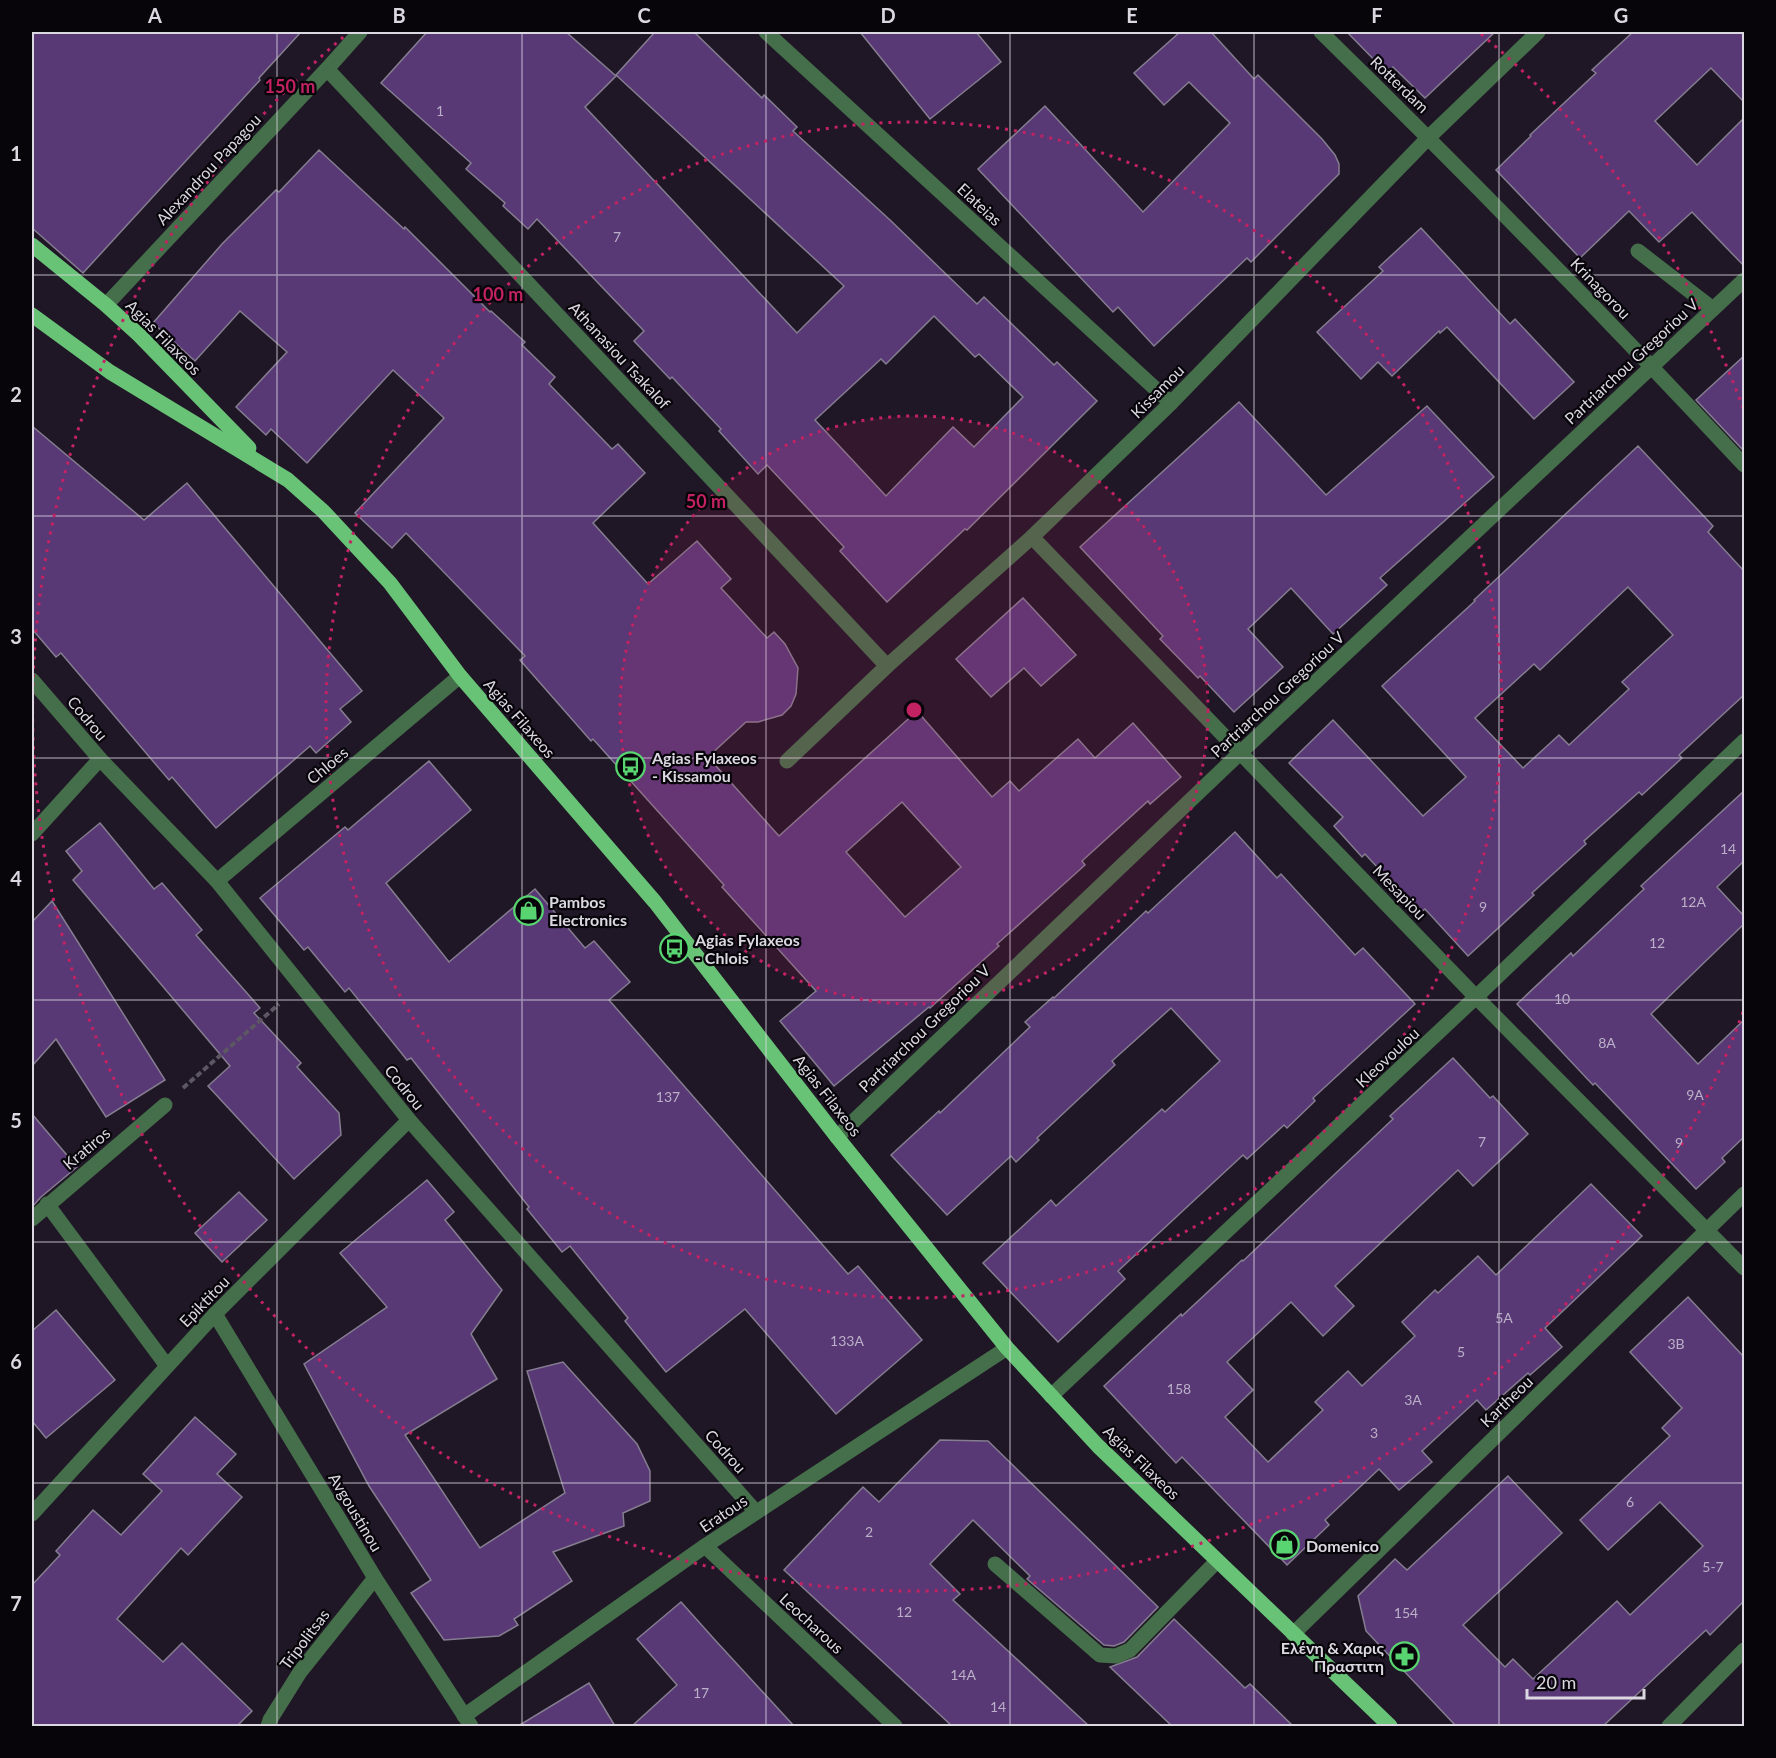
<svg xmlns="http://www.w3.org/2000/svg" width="1776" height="1758" font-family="Lato,sans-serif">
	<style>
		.building { fill: #583976; stroke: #857d90; stroke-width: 1.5; fill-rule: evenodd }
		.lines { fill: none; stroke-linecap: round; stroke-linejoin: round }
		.path { stroke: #5d5663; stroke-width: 4; stroke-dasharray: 6 3; stroke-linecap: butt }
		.minor { stroke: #456e4a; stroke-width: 15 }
		.major { stroke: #69c377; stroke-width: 15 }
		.grid { fill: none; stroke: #dcd8e2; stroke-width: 1.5; stroke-opacity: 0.55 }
		.ring { fill: none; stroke: #c32262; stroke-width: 3; stroke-dasharray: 3 6 }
		.labels { text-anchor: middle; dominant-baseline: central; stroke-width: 4.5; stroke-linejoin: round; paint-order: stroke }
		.number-label { font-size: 14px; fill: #bbb0c7 }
		.street-label { font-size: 16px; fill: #dcd8e2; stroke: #07050a }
		.poi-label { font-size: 16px; font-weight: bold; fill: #dcd8e2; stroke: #07050a; text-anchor: start }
		.centre { fill: #c32262; stroke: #07050a; stroke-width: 3 }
		.ring-label { font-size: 18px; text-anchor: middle; font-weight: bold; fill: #c32262; stroke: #07050a; stroke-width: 4.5; stroke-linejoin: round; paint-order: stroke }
		.neatline { fill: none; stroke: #dcd8e2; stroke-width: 2 }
		.grid-label { font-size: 20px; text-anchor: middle; font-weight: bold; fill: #dcd8e2 }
	</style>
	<rect width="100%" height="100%" fill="#1f1726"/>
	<g class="building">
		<polygon points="32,32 301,32 259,78 260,80 83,273 32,228"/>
		<path d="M427,32H566L616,76L585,107L797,333L844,286L616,75L655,32H694L762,98L764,95L797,127L793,131L890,220L977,304L984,297L1054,365L1057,362L1097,401L967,530L965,529L887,602L840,551L844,547L767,465L758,474L719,431L721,429L672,377L670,379L634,341L644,331L537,219L528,229L503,206L505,203L466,169L471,163L381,83ZM934,316L975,357L979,354L1023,397L974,447L953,427L886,496L815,420L881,359L886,364Z"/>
		<polygon points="860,32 976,32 1001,62 930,119"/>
		<polygon points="1180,32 1211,32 1254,79 1258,75 1322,139 1335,155 1339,164 1339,174 1251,262 1247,258 1154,346 1118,307 1113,312 978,169 1045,106 1143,212 1230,123 1189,82 1164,105 1134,73"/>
		<polygon points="1347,32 1495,32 1425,98 1393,67 1387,73"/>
		<polygon points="1633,32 1744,32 1744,102 1711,68 1655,121 1697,165 1744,118 1744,266 1692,212 1659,242 1629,211 1580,258 1496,170 1531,136 1530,135 1596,73 1592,70"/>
		<path d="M319,150L404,229L405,227L490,312L491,311L525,342L522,345L555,377L549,384L612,449L618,444L645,473L593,523L648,584L697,541L731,579L721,588L767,638L774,632L785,644L798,668L796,694L791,706L782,715L758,722H746L708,757L779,836L917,711L992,797L1010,781L1019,791L1078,739L1095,758L1133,723L1181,777L1150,804L1148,801L1082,861L1085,865L997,944L999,946L930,1008L929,1007L834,1086L780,1021L816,991L722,887L724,885L593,739L591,741L520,660L525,656L406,533L392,548L355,513L444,418L393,370L307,463L271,429L266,435L236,407L287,352L240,311L195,361L153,323L222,244L276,190L279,192ZM902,802L961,867L905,917L846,852Z"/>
		<polygon points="1421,228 1510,324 1515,319 1574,382 1534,419 1447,327 1440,333 1439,331 1392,376 1378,362 1361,379 1317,332 1383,271 1379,267"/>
		<polygon points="1744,356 1744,451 1696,400"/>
		<polygon points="1239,402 1326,495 1427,406 1494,477 1380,578 1387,585 1333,634 1291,588 1248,629 1283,667 1234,712 1200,676 1198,678 1160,639 1163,636 1080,547"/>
		<polygon points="32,426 144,520 187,483 362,691 340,709 351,722 316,753 310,746 216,828 172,777 169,780 61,653 56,657 32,629"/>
		<path d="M1638,446L1713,526L1708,532L1744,571V695L1679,755L1682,758L1642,795L1639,792L1584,841L1586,844L1532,893L1534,895L1468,956L1425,909L1420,913L1365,854L1362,857L1334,826L1343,817L1289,763L1333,720L1423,816L1466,777L1382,686L1475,601L1474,600ZM1628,587L1673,635L1622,682L1629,689L1569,745L1559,735L1523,768L1475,718L1534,664L1540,670Z"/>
		<polygon points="1023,598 1076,655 1041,686 1024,668 991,697 956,659"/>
		<polygon points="429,761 471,810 386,883 449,962 535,889 585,948 594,941 630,982 609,1000 848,1274 858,1266 922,1340 836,1414 745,1309 666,1372 625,1321 628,1318 570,1246 562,1252 527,1209 529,1207 411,1058 407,1060 349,988 345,992 308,947 304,950 260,898 345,827 348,830"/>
		<polygon points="1744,791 1744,861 1717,887 1744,916 1744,924 1651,1014 1698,1064 1744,1020 1744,1137 1722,1158 1725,1162 1696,1189 1595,1083 1593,1085 1517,1004 1571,953 1573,956 1644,889 1641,886"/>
		<polygon points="100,823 154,889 162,883 202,930 196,935 260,1008 254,1013 301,1063 297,1067 339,1113 341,1135 294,1179 208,1086 230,1066 73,880 82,871 66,851"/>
		<polygon points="1235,832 1277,878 1281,874 1355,955 1363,948 1415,1004 1313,1098 1315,1101 1287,1128 1284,1125 1247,1159 1243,1155 1118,1271 1125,1279 1058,1342 983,1263 1051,1200 1056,1206 1162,1109 1165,1112 1220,1061 1171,1008 1112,1061 1115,1065 1037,1138 1039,1140 1016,1162 1011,1156 947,1215 891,1155 939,1111 940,1113 1030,1027 1025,1022 1053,997 1054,998 1146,911 1148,913"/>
		<polygon points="52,901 165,1080 106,1117 56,1039 32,1066 32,922"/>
		<polygon points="1453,1058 1490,1098 1493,1096 1528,1134 1473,1186 1458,1170 1335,1286 1354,1306 1323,1336 1291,1302 1227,1362 1253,1390 1225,1417 1268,1462 1323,1410 1315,1402 1348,1371 1362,1386 1415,1336 1402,1322 1435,1290 1438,1293 1478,1256 1496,1275 1591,1184 1642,1236 1545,1328 1562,1347 1530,1375 1528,1373 1486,1410 1477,1400 1422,1451 1432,1462 1399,1490 1379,1469 1325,1520 1329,1525 1287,1565 1182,1457 1176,1463 1104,1386 1181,1314 1182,1316 1242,1260 1243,1261 1393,1119 1390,1116"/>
		<polygon points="32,1114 77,1167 41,1197 32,1207"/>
		<polygon points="427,1180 454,1212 445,1220 502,1290 471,1334 497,1379 405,1435 480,1548 565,1493 527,1371 563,1362 637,1444 650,1471 650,1501 623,1513 624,1526 553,1552 572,1581 514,1619 518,1625 499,1636 444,1640 411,1593 431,1580 369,1486 304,1364 387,1307 340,1253"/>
		<polygon points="239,1192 267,1220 222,1262 195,1233"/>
		<polygon points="1688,1297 1744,1357 1744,1601 1710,1635 1706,1630 1603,1726 1456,1726 1366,1631 1358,1596 1395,1559 1407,1570 1508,1476 1562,1533 1463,1625 1505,1667 1513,1659 1533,1679 1617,1601 1630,1615 1703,1546 1660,1502 1608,1550 1580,1520 1670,1436 1662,1428 1682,1408 1630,1352"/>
		<polygon points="56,1310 115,1380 46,1438 32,1421 32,1331"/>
		<polygon points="195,1417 236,1454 217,1474 242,1497 188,1555 181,1548 117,1619 163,1662 182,1643 252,1711 237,1726 32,1726 32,1585 60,1555 56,1551 93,1510 121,1535 162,1491 143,1474"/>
		<polygon points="940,1440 988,1441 1158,1607 1124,1642 1114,1646 1104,1645 1027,1579 1030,1576 973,1520 930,1564 960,1594 953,1600 1089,1726 952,1726 784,1570 863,1487 879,1502"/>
		<polygon points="681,1602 715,1640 794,1726 632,1726 677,1685 637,1639"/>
		<polygon points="1174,1619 1245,1688 1250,1684 1293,1726 1172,1726 1110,1667 1137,1657"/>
		<polygon points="589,1683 615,1726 518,1726"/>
	</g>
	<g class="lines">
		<polyline class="path" points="183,1088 279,1004"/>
		<g class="minor">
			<polyline points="766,32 1171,403"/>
			<path d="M1321,32C1465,173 1607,318 1744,465"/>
			<polyline points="327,69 887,666"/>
			<polyline points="1638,251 1713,309"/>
			<polyline points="106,305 327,69 360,32"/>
			<polyline points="1032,537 1476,997 1744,1268"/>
			<polyline points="32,680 100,759 217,881 409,1120 756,1512"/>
			<polyline points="787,761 887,666 1032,537 1171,403 1429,137 1538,32"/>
			<polyline points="32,834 100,759"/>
			<polyline points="217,881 460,676"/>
			<polyline points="837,1137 1241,752 1744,280"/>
			<polyline points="47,1204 167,1366"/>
			<polyline points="32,1219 165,1105"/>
			<polyline points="215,1314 375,1578 471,1726"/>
			<polyline points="1051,1396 1476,997 1744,741"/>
			<polyline points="32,1514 215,1314 409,1120"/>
			<polyline points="705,1546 895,1726"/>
			<polyline points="995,1564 1100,1655 1116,1656 1130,1650 1217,1561"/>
			<polyline points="1293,1634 1744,1194"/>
			<polyline points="464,1716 705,1546 1007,1348"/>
			<polyline points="268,1726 270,1720 300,1672 375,1578"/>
			<polyline points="1669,1726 1744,1650"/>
		</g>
		<g class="major">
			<polyline points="32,245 106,305 139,335 249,448"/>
			<polyline points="32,315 110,372 288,480 323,511 390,583 460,676 655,902 837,1137 1007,1348 1098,1446 1390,1726"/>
		</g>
	</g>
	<path class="grid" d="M277,32V1726M522,32V1726M766,32V1726M1010,32V1726M1254,32V1726M1499,32V1726M32,275H1744M32,516H1744M32,758H1744M32,1000H1744M32,1242H1744M32,1483H1744"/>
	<circle cx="914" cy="710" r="294" fill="#c32262" fill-opacity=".12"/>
	<g class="ring">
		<circle cx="914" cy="710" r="294"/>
		<circle cx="914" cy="710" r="588"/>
		<path d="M1743 1012A882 882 0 1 1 347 34M1481 34A882 882 0 0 1 1743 408"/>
	</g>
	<defs>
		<symbol id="bus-ring" viewBox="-11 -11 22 22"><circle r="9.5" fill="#07050a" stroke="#58d570" stroke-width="1.5"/><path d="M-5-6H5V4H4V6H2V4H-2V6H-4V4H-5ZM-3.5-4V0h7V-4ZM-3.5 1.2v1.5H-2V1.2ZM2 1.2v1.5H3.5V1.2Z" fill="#58d570"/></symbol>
		<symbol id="shop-ring" viewBox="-11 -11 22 22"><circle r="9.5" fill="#07050a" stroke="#58d570" stroke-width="1.5"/><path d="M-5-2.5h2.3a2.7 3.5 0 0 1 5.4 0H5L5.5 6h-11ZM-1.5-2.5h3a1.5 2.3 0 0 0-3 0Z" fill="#58d570"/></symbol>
		<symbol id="pharmacy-ring" viewBox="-11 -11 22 22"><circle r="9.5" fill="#07050a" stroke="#58d570" stroke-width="1.5"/><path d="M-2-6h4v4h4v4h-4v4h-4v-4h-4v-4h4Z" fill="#58d570"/></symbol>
	</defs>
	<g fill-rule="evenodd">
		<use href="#bus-ring" x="614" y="750" width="33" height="33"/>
		<use href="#shop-ring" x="512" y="894" width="33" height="33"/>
		<use href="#bus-ring" x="658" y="932" width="33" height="33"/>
		<use href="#shop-ring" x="1268" y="1528" width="33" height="33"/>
		<use href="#pharmacy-ring" x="1388" y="1640" width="33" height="33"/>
	</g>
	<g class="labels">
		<g class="number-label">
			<text x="440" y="110">1</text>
			<text x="617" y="236">7</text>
			<text x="1728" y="848">14</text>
			<text x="1693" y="901">12A</text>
			<text x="1483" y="906">9</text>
			<text x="1657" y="942">12</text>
			<text x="1562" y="998">10</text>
			<text x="1607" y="1042">8A</text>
			<text x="1695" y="1094">9A</text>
			<text x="668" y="1096">137</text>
			<text x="1482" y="1141">7</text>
			<text x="1679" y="1142">9</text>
			<text x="1504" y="1317">5A</text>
			<text x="847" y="1340">133A</text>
			<text x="1676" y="1343">3B</text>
			<text x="1461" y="1351">5</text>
			<text x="1179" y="1388">158</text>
			<text x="1413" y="1399">3A</text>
			<text x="1374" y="1432">3</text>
			<text x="1630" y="1501">6</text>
			<text x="869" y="1531">2</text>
			<text x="1713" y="1566">5-7</text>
			<text x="904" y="1611">12</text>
			<text x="1406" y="1612">154</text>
			<text x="963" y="1674">14A</text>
			<text x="701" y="1692">17</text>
			<text x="998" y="1706">14</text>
		</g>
		<g class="street-label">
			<text transform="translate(1400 84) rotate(44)">Rotterdam</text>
			<text transform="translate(208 169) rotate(-47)">Alexandrou Papagou</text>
			<text transform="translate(980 204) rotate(43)">Elateias</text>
			<text transform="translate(1601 288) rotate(46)">Krinagorou</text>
			<text transform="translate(164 337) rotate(45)">Agias Filaxeos</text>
			<text transform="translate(620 355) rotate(47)">Athanasiou Tsakalof</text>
			<text transform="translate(1631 361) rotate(-43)">Partriarchou Gregoriou V</text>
			<text transform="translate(1157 391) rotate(-45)">Kissamou</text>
			<text transform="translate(1277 694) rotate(-43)">Partriarchou Gregoriou V</text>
			<text transform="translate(88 718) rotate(50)">Codrou</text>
			<text transform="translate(520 718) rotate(49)">Agias Filaxeos</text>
			<text transform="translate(327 765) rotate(-40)">Chloes</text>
			<text transform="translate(1400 892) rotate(46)">Mesapiou</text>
			<text transform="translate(924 1028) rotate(-44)">Partriarchou Gregoriou V</text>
			<text transform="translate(1387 1057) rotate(-43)">Kleovoulou</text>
			<text transform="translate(405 1087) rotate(51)">Codrou</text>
			<text transform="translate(828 1095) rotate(52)">Agias Filaxeos</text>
			<text transform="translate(86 1148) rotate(-40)">Kratiros</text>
			<text transform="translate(204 1301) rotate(-46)">Epiktitou</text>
			<text transform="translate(1506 1401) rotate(-44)">Kartheou</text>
			<text transform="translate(726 1451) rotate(48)">Codrou</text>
			<text transform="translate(1142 1462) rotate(44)">Agias Filaxeos</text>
			<text transform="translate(356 1512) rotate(59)">Avgoustinou</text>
			<text transform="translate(723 1513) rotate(-34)">Eratous</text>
			<text transform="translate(812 1623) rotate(43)">Leocharous</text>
			<text transform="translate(304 1639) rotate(-53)">Tripolitsas</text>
		</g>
		<g class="poi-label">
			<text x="652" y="757">Agias Fylaxeos<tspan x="652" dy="18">- Kissamou</tspan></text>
			<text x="549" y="901">Pambos<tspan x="549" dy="18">Electronics</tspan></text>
			<text x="695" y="939">Agias Fylaxeos<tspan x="695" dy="18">- Chlois</tspan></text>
			<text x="1306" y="1545">Domenico</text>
			<text x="1384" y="1647" text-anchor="end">Ελένη &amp; Χαρις<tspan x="1384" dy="18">Πραστιτη</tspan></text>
		</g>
	</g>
	<circle cx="914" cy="710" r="9" class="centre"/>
	<g class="ring-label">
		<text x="290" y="93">150 m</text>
		<text x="498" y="301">100 m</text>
		<text x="706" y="508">50 m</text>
	</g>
	<rect width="1776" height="1758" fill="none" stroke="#07050a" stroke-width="66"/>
	<path d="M1527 1689v9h117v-9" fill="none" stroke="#dcd8e2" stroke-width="3"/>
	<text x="1536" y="1689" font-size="18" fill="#dcd8e2" stroke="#07050a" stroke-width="4.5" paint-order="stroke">20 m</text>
	<rect x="33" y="33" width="1710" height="1692" class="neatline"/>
	<g class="grid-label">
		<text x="155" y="23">A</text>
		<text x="399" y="23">B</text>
		<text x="644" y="23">C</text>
		<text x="888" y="23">D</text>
		<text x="1132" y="23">E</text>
		<text x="1377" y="23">F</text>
		<text x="1621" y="23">G</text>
		<text x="16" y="161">1</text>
		<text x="16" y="402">2</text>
		<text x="16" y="644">3</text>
		<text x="16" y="886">4</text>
		<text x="16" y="1128">5</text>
		<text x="16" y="1369">6</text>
		<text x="16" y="1611">7</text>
	</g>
</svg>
